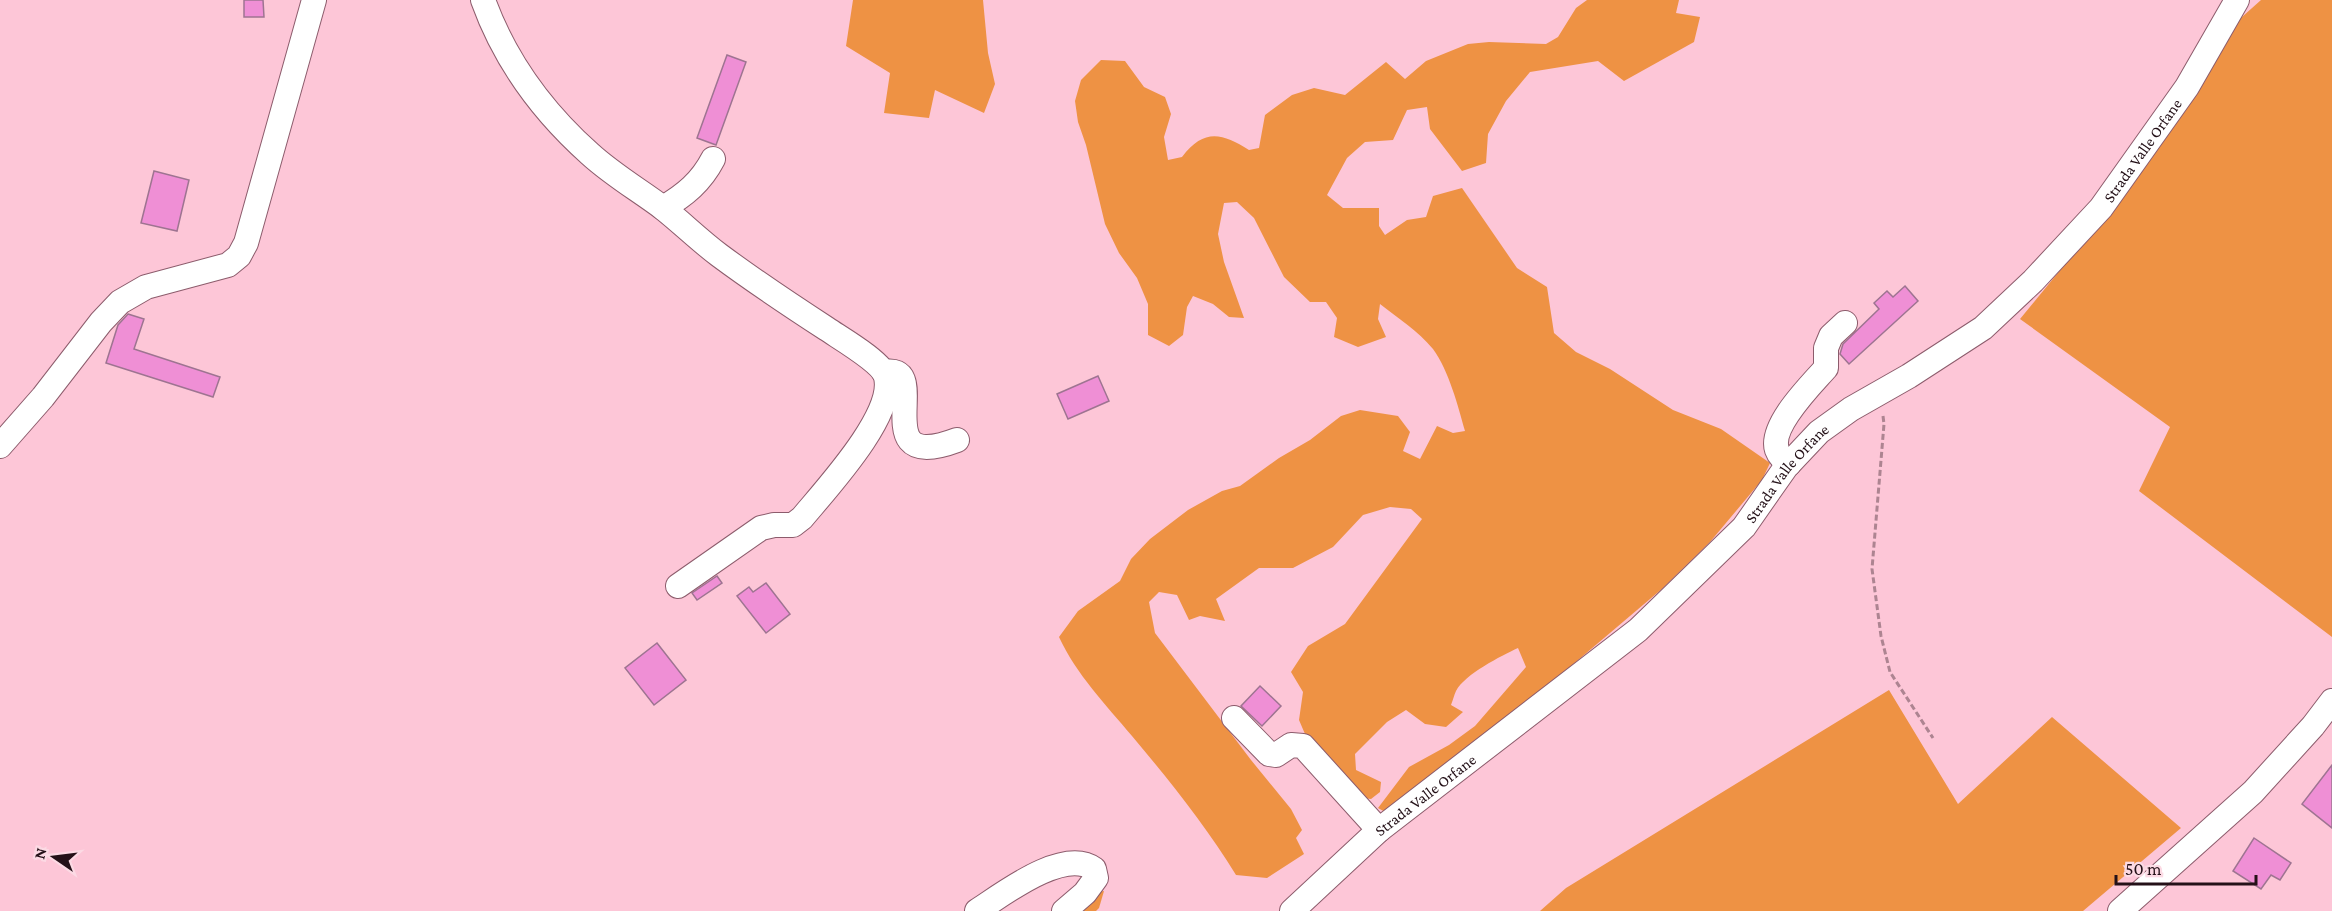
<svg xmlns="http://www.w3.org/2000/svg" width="2332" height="911" font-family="'Crimson Pro',serif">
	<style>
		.green { fill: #ee9244 }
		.building { fill: #ef8fd5; stroke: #9e7491; stroke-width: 1.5 }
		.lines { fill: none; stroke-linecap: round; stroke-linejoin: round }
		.minor-casing { stroke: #8c5c6c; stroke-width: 26 }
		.path { stroke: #ad8491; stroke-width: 3; stroke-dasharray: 6 3; stroke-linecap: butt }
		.minor { stroke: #fff; stroke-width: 24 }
		.labels { text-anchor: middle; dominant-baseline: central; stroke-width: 6; stroke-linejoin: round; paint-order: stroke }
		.street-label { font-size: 16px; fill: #241118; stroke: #fcdae4 }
	</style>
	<rect width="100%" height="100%" fill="#fdc6d7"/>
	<g class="green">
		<polygon points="853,0 983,0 988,53 995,84 984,113 935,90 929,118 884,113 890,73 846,46"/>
		<path d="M1587,0H1679L1676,13L1700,17L1694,42L1624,81L1598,61L1530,72L1506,101L1488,134L1486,163L1462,171L1430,129L1427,107L1407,110L1393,140L1365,142L1347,158L1327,195L1343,208H1379V226L1385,235L1407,220L1426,217L1433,196L1462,188L1517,268L1547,287L1554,333L1576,352L1610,369L1673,410L1721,429L1770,463L1762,480L1710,542L1663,588L1551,683L1387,813L1378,808L1409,767L1449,745L1475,726L1526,667L1518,648C1501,656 1465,674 1456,691C1454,695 1453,700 1451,705L1463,712L1446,727L1425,724L1406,710L1387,722L1355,754L1356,770L1381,782L1380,792L1371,799L1362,798L1308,741L1299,720L1303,692L1291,672L1308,646L1345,624L1422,519L1411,509L1390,507L1363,515L1333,547L1293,568H1259L1216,599L1225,621L1200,616L1189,620L1177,595L1159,592L1149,602L1155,633L1251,760L1291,809L1302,830L1296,838L1304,854L1267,878L1236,875C1206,826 1169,780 1132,736C1106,705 1076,674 1059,637L1078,611L1120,581L1131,559L1150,539L1188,510L1222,491L1240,486L1279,458L1310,440L1341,416L1360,410L1398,416L1410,432L1403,451L1420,459L1437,426L1453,433L1465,431C1458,406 1449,371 1433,349C1418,331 1398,318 1380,304L1378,319L1386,337L1358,347L1334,337L1337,318L1326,302H1310L1284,277L1254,218L1237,202L1224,203L1218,234L1224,262L1244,318L1229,317L1213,304L1193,296L1187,307L1183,335L1169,346L1148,335V304L1137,278L1119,253L1105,224L1086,145L1078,122L1075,101L1081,80L1101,60L1125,61L1144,87L1165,97L1171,114L1164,137L1168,160L1182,157C1204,128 1222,133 1249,150L1259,148L1265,115L1292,95L1314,88L1345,95L1386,62L1405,79L1426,61L1468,44L1489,42L1546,44L1558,37L1576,8Z"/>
		<polygon points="2261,0 2332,0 2332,637 2139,491 2170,427 2020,319 2107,213 2233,25"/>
		<polygon points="1889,690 1958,804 2052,717 2181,828 2083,911 1540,911 1566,888"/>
		<polygon points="1104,891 1099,908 1096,911 1080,911 1093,893"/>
	</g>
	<g class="building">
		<polygon points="244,0 263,0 264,17 244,17"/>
		<polygon points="727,55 746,62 716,145 697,138"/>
		<polygon points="154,171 189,180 177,231 141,223"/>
		<polygon points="1905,286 1918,301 1849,364 1840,354 1843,344 1879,309 1874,303 1887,291 1893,297"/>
		<polygon points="128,314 144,319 134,349 220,377 213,397 106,363 118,325"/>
		<polygon points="1098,376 1109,401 1068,419 1057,394"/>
		<polygon points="717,576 722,583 697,600 692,593"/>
		<polygon points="766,583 790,614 766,633 737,596 749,587 753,592"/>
		<polygon points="657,643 686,680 654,705 625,668"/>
		<polygon points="1260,686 1281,706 1262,726 1241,706"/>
		<polygon points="2332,765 2332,828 2302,804"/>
		<polygon points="2254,838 2291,863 2280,880 2271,875 2261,889 2233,871"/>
	</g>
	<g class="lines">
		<defs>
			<g id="minor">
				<path d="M483,0C505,61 543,112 590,154C613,175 639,190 663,208C682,223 699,240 719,255C754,281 790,305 827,329C840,338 882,362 886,377C895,415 826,489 802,518L793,525H774L761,528L678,586"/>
				<path d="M663,208C685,195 701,182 713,159"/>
				<path d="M884,372C936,362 862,476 957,440"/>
				<polyline points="0,446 43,397 101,322 120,302 146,287 228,265 239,256 246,243 314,0"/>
				<path d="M1789,464C1784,460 1779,456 1777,450C1769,426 1811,385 1826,368V348L1831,336L1845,323"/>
				<polyline points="1234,718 1269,754 1276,755 1291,745 1303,746 1379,830"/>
				<path d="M977,911C1003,894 1064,847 1094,869L1096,878L1085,893L1064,911"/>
				<path id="s1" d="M1292,911L1379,830L1638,630L1744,527L1786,467L1819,432L1851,409L1909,376L1983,328L2033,281L2101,208L2187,87L2237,0"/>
				<polyline points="2120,911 2253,792 2313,726 2332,701"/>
			</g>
		</defs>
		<use href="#minor" class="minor-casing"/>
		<polyline class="path" points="1883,416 1884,424 1872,569 1881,636 1890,672 1933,738"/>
		<use href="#minor" class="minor"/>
	</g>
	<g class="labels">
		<g class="street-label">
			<text stroke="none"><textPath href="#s1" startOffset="1149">Strada Valle Orfane</textPath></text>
			<text stroke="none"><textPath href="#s1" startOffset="663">Strada Valle Orfane</textPath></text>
			<text stroke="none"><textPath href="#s1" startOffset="177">Strada Valle Orfane</textPath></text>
		</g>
	</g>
	<g transform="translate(54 857) rotate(284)" stroke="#fcdae4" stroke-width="4.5" paint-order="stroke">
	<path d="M0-4.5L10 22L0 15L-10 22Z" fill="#241118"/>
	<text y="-9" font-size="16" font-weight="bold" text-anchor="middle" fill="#241118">N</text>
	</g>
	<path d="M2116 875v9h140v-9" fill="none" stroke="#241118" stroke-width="3"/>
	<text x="2125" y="875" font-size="18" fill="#241118" stroke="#fcdae4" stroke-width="4.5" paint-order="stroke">50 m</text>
</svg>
